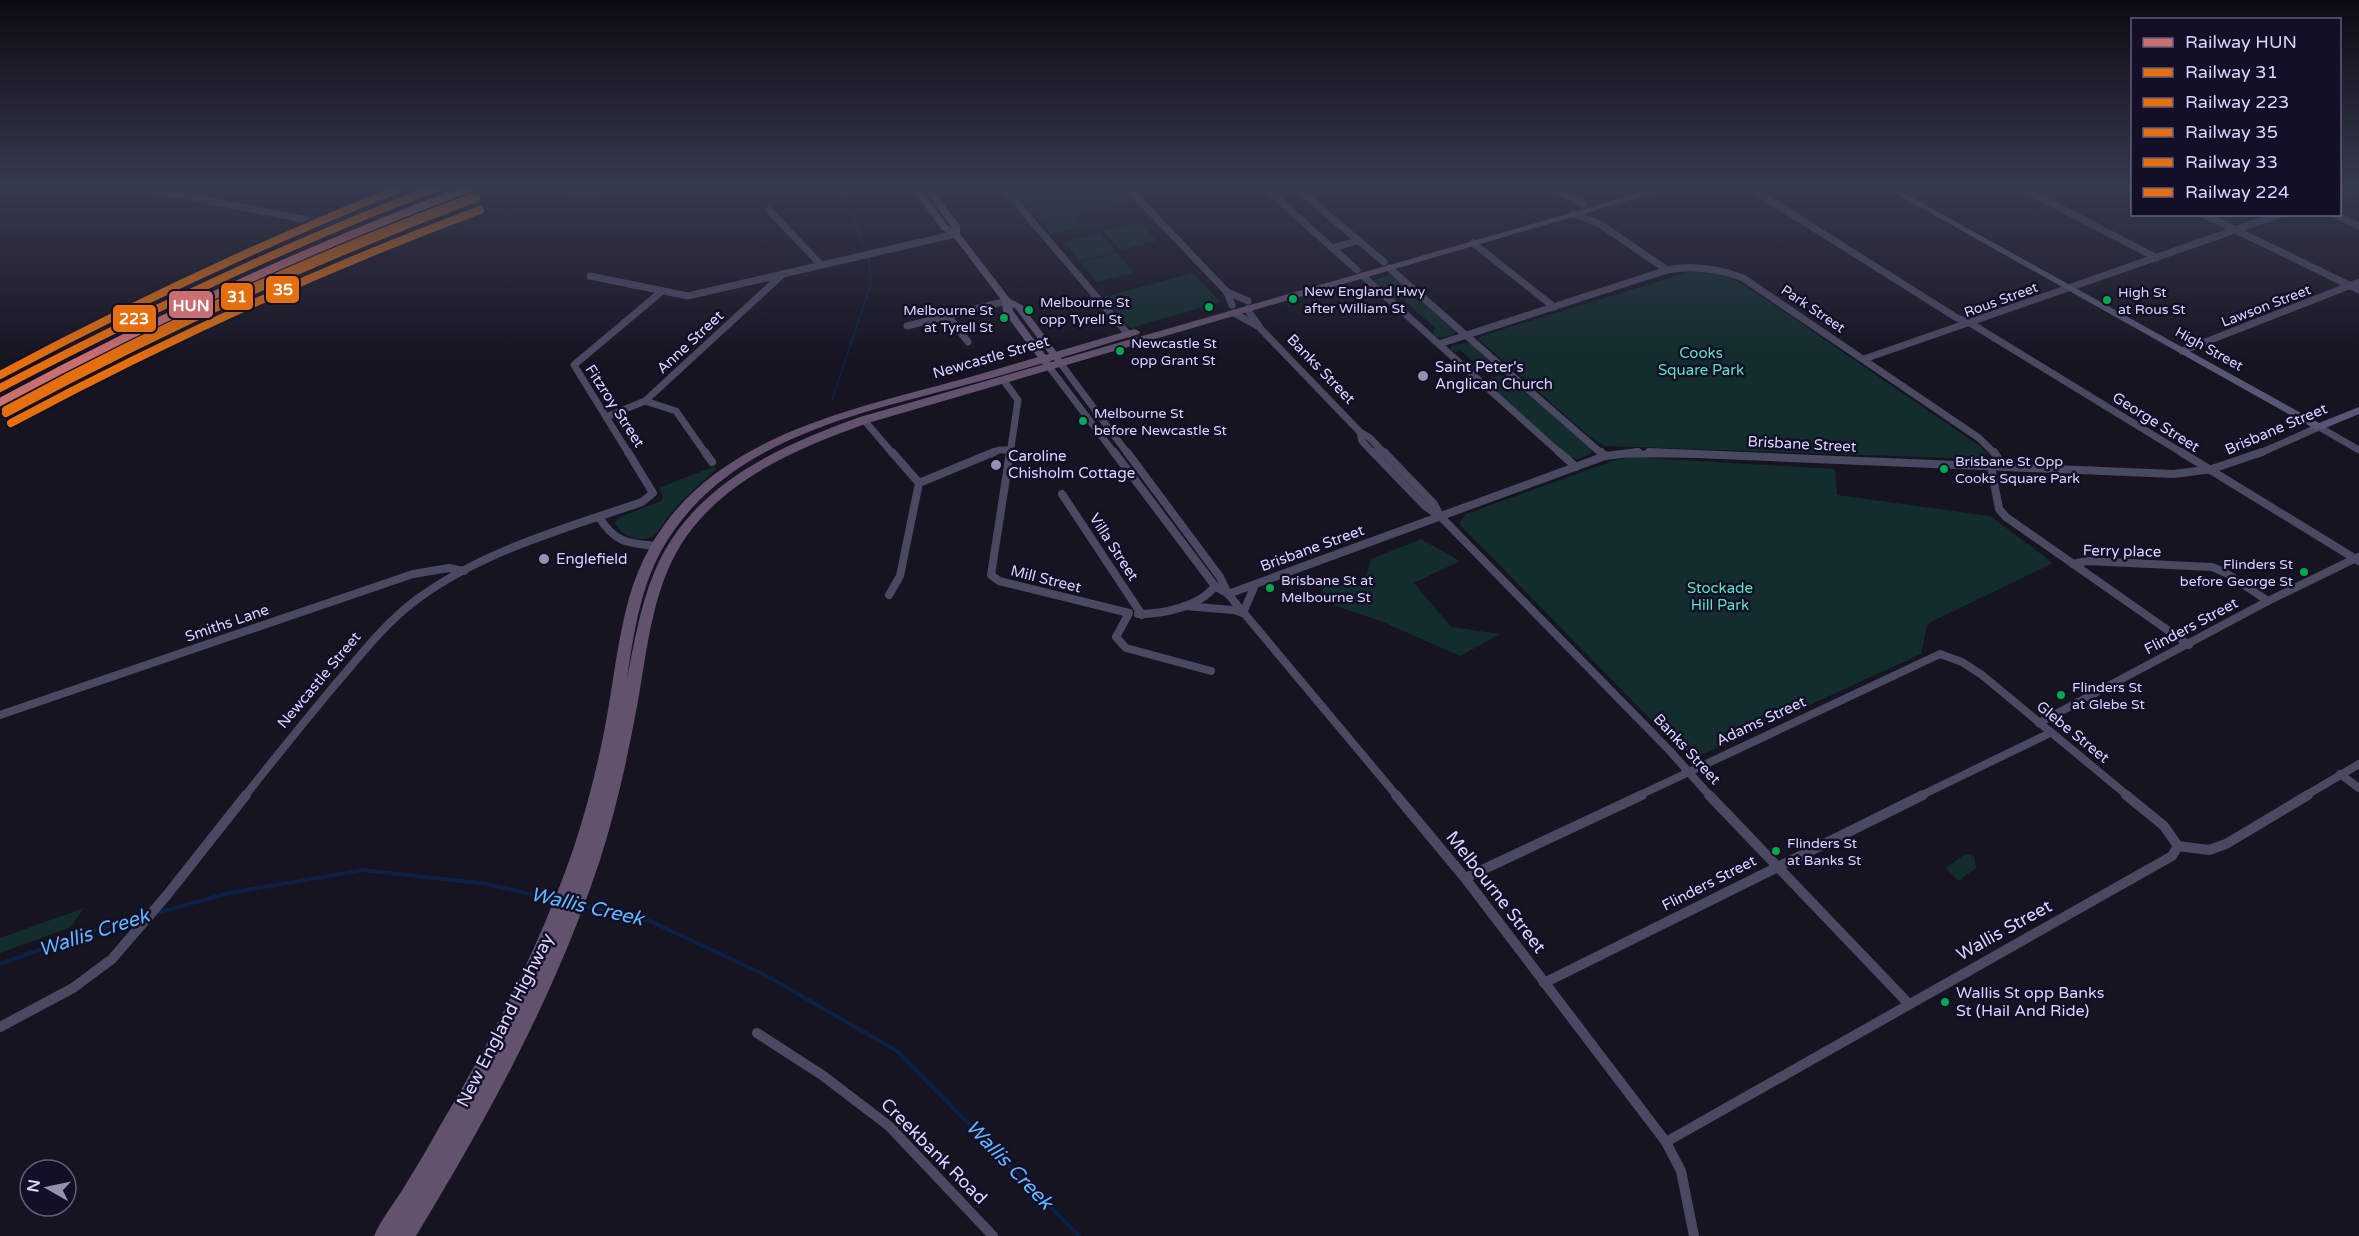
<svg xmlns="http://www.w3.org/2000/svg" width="2359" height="1236" font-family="'Varela Round',sans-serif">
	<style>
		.green { fill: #132c2d }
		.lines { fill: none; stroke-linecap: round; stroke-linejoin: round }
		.stream-far1 { stroke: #0d2144; stroke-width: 2 }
		.stream { stroke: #0d2144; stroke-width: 4 }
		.minor-far2 { stroke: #4a4962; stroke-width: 7 }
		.minor-far1 { stroke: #4a4962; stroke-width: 8 }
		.minor { stroke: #4a4962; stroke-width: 10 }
		.secondary { fill: #575674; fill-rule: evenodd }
		.primary { fill: #5e5373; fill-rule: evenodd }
		.trunk { fill: #62526e; fill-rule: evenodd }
		.rail { stroke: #43596b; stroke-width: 2; stroke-dasharray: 7 6; stroke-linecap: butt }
		.rail-1-casing { stroke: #130f26; stroke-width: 12 }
		.rail-2-casing { stroke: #130f26; stroke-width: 12 }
		.rail-3-casing { stroke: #130f26; stroke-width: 12 }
		.rail-4-casing { stroke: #130f26; stroke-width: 12 }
		.rail-5-casing { stroke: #130f26; stroke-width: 12 }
		.rail-6-casing { stroke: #130f26; stroke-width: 12 }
		.rail-1 { stroke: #c96f72; stroke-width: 8 }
		.rail-2 { stroke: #e56e0f; stroke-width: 8 }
		.rail-3 { stroke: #e56e0f; stroke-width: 8 }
		.rail-4 { stroke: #e56e0f; stroke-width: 8 }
		.rail-5 { stroke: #e56e0f; stroke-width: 8 }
		.rail-6 { stroke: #e56e0f; stroke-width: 8 }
		.bus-dot { fill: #00a651; stroke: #130f26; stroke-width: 2 }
		.poi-dot { fill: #9591b1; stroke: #130f26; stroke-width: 2 }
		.labels { text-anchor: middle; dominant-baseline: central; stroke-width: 5; stroke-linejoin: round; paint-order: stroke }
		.bus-label { font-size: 14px; fill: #d9d4ff; stroke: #130f26; text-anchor: start }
		.far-street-label { font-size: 14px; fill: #d9d4ff; stroke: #130f26 }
		.street-label { font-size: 15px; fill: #d9d4ff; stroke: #130f26 }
		.park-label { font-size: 15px; fill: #5fe0c0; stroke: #130f26 }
		.poi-label { font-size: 15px; fill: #d9d4ff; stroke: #130f26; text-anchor: start }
		.near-bus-label { font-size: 16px; fill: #d9d4ff; stroke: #130f26; text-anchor: start }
		.near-street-label { font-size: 18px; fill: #d9d4ff; stroke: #130f26 }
		.near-water-label { font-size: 20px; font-style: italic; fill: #62b6ff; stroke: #130f26 }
		.line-badge { stroke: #130f26; stroke-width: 2 }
		.badge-label { font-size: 16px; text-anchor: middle; font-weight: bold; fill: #fff }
	</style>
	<rect width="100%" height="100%" fill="#161421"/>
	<g class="green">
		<path d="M542,187H612C596,200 560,193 542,187Z"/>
		<polygon points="1010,187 1117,187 1131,202 1076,216 1084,226 1051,234"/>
		<polygon points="1139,222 1156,241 1120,250 1104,231"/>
		<polygon points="1100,233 1116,252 1079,261 1064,242"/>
		<polygon points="1117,253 1134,273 1097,282 1080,262"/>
		<polygon points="1710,270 1739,282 1770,302 1981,447 1986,453 1984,457 1980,459 1605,446 1590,437 1478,339 1481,336 1692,271"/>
		<polygon points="1193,273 1220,302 1130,328 1104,297"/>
		<path d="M1392,274L1455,330V334C1447,337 1440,340 1433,334L1435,328L1402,298L1395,300L1373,280Z"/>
		<polygon points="1463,343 1470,343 1495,366 1495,369 1477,373 1472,369 1474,362 1459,349 1457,353 1451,350 1451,346"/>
		<polygon points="1500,375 1508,377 1591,449 1592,453 1578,459 1570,457 1487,383 1488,379"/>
		<polygon points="1631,457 1835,469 1837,495 1990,516 2053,563 1933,621 1927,626 1921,654 1703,754 1696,754 1677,746 1461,526 1460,522 1466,514 1615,460"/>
		<path d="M715,466L716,469C701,483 684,498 670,514C664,520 660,532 653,536C641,544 618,535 615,522L620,517L661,501L663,497L659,488Z"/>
		<polygon points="1421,539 1460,561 1414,583 1451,627 1500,634 1460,656 1383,622 1322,601 1323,583 1363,586 1371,559"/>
		<polygon points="1965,854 1974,856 1976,868 1958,881 1946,868"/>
		<polygon points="84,908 71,927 0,953 0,938"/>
	</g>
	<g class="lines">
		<g class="stream-far1">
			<polyline points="837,187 847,197 865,251"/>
			<polyline points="336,220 418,187"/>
			<polyline points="832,400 871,284 869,258"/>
		</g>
		<g class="stream">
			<polyline points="580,905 650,921 765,975 897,1051 1079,1236"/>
			<polyline points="156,913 229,893 364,870 487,884 556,900"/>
			<polyline points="0,964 85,933 144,916"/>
		</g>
		<g class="minor-far2">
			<polyline points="139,187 328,224 343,222 431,187"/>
			<polyline points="1003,187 1128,334"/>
			<polyline points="1127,187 1227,292 1248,301"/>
			<polyline points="1264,187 1357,270"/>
			<polyline points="1295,187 1384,262"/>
			<polyline points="1549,187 1584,204"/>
			<polyline points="1747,187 1791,213"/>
			<polyline points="2020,187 2157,258"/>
			<polyline points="2340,194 2359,188"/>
			<polyline points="769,210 821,265"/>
			<polyline points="1787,211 1957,318 1970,323 2184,454"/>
			<polyline points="1573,214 1600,224 1667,270"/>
			<polyline points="2203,214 2359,290"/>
			<polyline points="2334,214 2359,226"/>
			<polyline points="1473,243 1554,307"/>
			<polyline points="1332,248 1357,241"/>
			<polyline points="1389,268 1602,454"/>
			<polyline points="590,276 688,296 956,234"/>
			<polyline points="1363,276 1561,454"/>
			<polyline points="1227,292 1232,305"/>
			<polyline points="1247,309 1259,326"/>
			<polyline points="1234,313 1259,327 1360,432 1370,438 1385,454"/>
			<polyline points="948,316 968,342"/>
			<polyline points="907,326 1007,301"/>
			<path d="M1439,344L1667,270C1694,265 1718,268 1743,278L1979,438L1995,454"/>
			<polyline points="2182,351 2359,282"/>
			<polyline points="1864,359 2281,214"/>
			<polyline points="1061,364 1128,454"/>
			<polyline points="1050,368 1115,454"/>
			<polyline points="1004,381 1018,400 1010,454"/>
			<polyline points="645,401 676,411 706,454"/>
			<polyline points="606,417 645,401 783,274"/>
			<polyline points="864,420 893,454"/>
			<polyline points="1360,432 1362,441 1374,454"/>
			<polyline points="629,454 574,365 661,292"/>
			<polyline points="990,454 999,450 1010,450"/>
			<polyline points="1625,454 1701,454"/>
			<polyline points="2258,454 2319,427 2359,450"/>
		</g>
		<g class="minor-far1">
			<polyline points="705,452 712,462"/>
			<polyline points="1010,452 991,575 999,581 1129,613 1116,637 1126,648 1211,671"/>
			<polyline points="1114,452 1215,586 1228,594"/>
			<polyline points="1127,452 1220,577 1228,594 1397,796"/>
			<polyline points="1373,452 1425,506 1441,517 1670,751 1710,796"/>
			<polyline points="1384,452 1434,504 1439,514"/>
			<polyline points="1559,452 1576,467"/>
			<polyline points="1601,452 1605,456"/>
			<polyline points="1649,452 2174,474 2212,469 2262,452"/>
			<polyline points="1994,452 2004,467"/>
			<polyline points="2181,452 2359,561"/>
			<polyline points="1991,467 1999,509 2006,517 2189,645"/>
			<polyline points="919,483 994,452"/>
			<polyline points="1062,494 1142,615"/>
			<path d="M599,517C615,543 628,543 656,546"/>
			<polyline points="2073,564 2087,561 2212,567 2226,573 2268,601"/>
			<polyline points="1228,594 1605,456 1638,452"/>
			<polyline points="889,595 900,576 919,483 892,452"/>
			<polyline points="1184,606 1234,610 1243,613"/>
			<polyline points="1243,613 1255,585"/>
			<path d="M1138,614C1163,614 1199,607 1215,586"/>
			<polyline points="0,715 413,574 449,568 464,571"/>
			<polyline points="2039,723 2268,601 2358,557"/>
			<polyline points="2340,774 2359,788"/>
			<path d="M245,796C274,759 304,722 334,686C360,656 384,624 416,600C482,551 566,528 642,502L653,493L628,452"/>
			<polyline points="1638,796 1940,654 1962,662 1982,675 2128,796"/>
			<polyline points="1920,796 2050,733"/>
			<polyline points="2305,796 2359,764"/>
		</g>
		<g class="minor">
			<polyline points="1396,795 1465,878 1666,1142 1681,1171 1694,1236"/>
			<polyline points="1709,795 1908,1003"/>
			<polyline points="2126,795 2164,826 2178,846"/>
			<polyline points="2178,846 2209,850 2226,844 2308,795"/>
			<polyline points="1465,878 1642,795"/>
			<polyline points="1544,983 1923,795"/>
			<polyline points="0,1027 73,988 112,959 167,895 246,795"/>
			<polyline points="757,1033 822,1075 889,1126 993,1236"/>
			<polyline points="1666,1142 2172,856 2178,846"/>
		</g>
		<polygon class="secondary" points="1884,187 1893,187 2319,423 2359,407 2359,414 2323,429 2315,429"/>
		<polygon class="primary" points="911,187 919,187 948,226 952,228 923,187 931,187 960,226 960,234 1010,299 1022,305 1064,362 1064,366 1058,366 1016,309 1012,307 1013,311 1055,368 1050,371 1047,370 1003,311 1002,301 953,236 942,230"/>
		<path class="trunk" d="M1661,187H1675L868,423C801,447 732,475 688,534C653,582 648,645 638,701C628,756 616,811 599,863C555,995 488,1117 416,1236H374C381,1220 392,1206 401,1192C416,1168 430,1144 444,1119C487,1047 526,972 557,893C578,841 593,787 604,732C613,687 617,641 629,598C673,445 830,415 963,379C1019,363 1075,346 1131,330L1135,329L1140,332L1139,334C1082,351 1026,369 969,384C861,413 731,438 667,541C641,582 634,632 627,679C634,643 640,607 654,573C690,485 777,447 860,417Z"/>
		<path class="rail" d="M0,409C156,322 316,248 484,187"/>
		<defs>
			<path id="rail-1" d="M0,402C153,320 309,248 472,187"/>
			<path id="rail-2" d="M6,413C158,331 314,259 476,198"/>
			<path id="rail-3" d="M0,388C143,313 287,244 438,187"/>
			<path id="rail-4" d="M11,423C163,342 318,270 480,210"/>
			<path id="rail-5" d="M0,375C131,305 265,242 403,187"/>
			<path id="rail-6" d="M6,410C156,328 310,258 470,198"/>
		</defs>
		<use href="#rail-1" class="rail-1-casing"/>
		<use href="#rail-2" class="rail-2-casing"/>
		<use href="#rail-3" class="rail-3-casing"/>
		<use href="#rail-4" class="rail-4-casing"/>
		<use href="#rail-5" class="rail-5-casing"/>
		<use href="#rail-6" class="rail-6-casing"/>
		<use href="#rail-1" class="rail-1"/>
		<use href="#rail-2" class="rail-2"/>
		<use href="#rail-3" class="rail-3"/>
		<use href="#rail-4" class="rail-4"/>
		<use href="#rail-5" class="rail-5"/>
		<use href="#rail-6" class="rail-6"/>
	</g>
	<linearGradient id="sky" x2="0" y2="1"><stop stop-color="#0c0b12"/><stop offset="0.52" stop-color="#363a4e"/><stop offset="1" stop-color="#363a4e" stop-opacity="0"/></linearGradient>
	<rect width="2359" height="360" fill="url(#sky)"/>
	<g class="bus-dot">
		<circle cx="1293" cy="299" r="5"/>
		<circle cx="2107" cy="300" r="5"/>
		<circle cx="1209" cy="307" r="5"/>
		<circle cx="1029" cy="310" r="5"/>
		<circle cx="1004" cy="318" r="5"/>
		<circle cx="1120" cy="351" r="5"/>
		<circle cx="1083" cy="421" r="5"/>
		<circle cx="1944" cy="469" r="5"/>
		<circle cx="2304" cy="572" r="5"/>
		<circle cx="1270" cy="588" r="5"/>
		<circle cx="2061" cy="695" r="5"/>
		<circle cx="1776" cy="851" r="5"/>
		<circle cx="1945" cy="1002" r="5"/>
	</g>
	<g class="poi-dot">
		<circle cx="1423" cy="376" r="6"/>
		<circle cx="996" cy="465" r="6"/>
		<circle cx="544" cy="559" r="6"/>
	</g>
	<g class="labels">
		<g class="bus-label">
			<text x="1304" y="291">New England Hwy<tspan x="1304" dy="17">after William St</tspan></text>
			<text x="2118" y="292">High St<tspan x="2118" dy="17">at Rous St</tspan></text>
			<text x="1040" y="302">Melbourne St<tspan x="1040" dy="17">opp Tyrell St</tspan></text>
			<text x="993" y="310" text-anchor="end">Melbourne St<tspan x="993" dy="17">at Tyrell St</tspan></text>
			<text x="1131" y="343">Newcastle St<tspan x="1131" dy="17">opp Grant St</tspan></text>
			<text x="1094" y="413">Melbourne St<tspan x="1094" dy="17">before Newcastle St</tspan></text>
			<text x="1955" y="461">Brisbane St Opp<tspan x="1955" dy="17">Cooks Square Park</tspan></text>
			<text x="2293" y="564" text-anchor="end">Flinders St<tspan x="2293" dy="17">before George St</tspan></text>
			<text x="1281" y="580">Brisbane St at<tspan x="1281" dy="17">Melbourne St</tspan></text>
			<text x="2072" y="687">Flinders St<tspan x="2072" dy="17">at Glebe St</tspan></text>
			<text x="1787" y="843">Flinders St<tspan x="1787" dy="17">at Banks St</tspan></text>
		</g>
		<g class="far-street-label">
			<text transform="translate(2001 300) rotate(-20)">Rous Street</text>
			<text transform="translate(2266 306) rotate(-21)">Lawson Street</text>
			<text transform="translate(1813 309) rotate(34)">Park Street</text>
			<text transform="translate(2209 349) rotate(29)">High Street</text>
		</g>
		<g class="street-label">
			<text transform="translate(690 342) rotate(-43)">Anne Street</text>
			<text transform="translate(991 357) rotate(-16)">Newcastle Street</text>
			<text transform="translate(1321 369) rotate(46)">Banks Street</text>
			<text transform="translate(615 406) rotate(57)">Fitzroy Street</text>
			<text transform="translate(2156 422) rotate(32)">George Street</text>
			<text transform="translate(2276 429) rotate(-23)">Brisbane Street</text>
			<text transform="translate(1802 444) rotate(3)">Brisbane Street</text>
			<text transform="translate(1114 547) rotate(57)">Villa Street</text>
			<text transform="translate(1312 548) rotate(-20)">Brisbane Street</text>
			<text transform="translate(2122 551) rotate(1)">Ferry place</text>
			<text transform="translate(1046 579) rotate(14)">Mill Street</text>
			<text transform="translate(227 623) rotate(-19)">Smiths Lane</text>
			<text transform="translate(2191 626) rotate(-28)">Flinders Street</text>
			<text transform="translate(319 680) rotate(-50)">Newcastle Street</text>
			<text transform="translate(1761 721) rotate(-25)">Adams Street</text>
			<text transform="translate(2073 732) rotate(39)">Glebe Street</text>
			<text transform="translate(1687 749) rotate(47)">Banks Street</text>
			<text transform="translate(1709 883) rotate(-27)">Flinders Street</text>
		</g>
		<g class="park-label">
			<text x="1701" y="353">Cooks<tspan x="1701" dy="17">Square Park</tspan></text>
			<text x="1720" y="588">Stockade<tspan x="1720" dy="17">Hill Park</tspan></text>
		</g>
		<g class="poi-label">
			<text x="1435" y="367">Saint Peter's<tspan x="1435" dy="17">Anglican Church</tspan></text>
			<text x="1008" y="456">Caroline<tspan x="1008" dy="17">Chisholm Cottage</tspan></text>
			<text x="556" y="559">Englefield</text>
		</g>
		<g class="near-bus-label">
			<text x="1956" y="993">Wallis St opp Banks<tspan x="1956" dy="18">St (Hail And Ride)</tspan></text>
		</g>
		<g class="near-street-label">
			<text transform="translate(1496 892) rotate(52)">Melbourne Street</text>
			<text transform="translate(2004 930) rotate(-29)">Wallis Street</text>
			<text transform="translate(505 1020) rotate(-63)">New England Highway</text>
			<text transform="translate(934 1151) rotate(45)">Creekbank Road</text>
		</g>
		<g class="near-water-label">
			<text transform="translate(587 907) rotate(13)">Wallis Creek</text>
			<text transform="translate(94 933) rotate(-18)">Wallis Creek</text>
			<text transform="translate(1009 1165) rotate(46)">Wallis Creek</text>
		</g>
	</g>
	<g class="line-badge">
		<rect x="265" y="275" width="35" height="29" rx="6" fill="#e56e0f"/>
		<rect x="220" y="282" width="34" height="29" rx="6" fill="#e56e0f"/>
		<rect x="168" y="290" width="46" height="29" rx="6" fill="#c96f72"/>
		<rect x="112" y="304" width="45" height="29" rx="6" fill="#e56e0f"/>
	</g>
	<g class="badge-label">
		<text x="283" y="295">35</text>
		<text x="237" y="302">31</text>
		<text x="191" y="311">HUN</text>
		<text x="134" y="324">223</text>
	</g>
	<rect x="2131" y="18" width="210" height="198" fill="#130f26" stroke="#625e7d" stroke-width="1.5"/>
	<rect x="2143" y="38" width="30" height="9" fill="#c96f72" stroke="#625e7d" stroke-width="1.5"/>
	<text x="2185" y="48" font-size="18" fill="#d9d4ff">Railway HUN</text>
	<rect x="2143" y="68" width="30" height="9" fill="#e56e0f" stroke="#625e7d" stroke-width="1.5"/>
	<text x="2185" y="78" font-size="18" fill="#d9d4ff">Railway 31</text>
	<rect x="2143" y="98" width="30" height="9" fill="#e56e0f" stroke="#625e7d" stroke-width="1.5"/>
	<text x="2185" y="108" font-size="18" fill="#d9d4ff">Railway 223</text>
	<rect x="2143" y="128" width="30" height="9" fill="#e56e0f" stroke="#625e7d" stroke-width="1.5"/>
	<text x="2185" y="138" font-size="18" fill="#d9d4ff">Railway 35</text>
	<rect x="2143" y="158" width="30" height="9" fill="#e56e0f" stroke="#625e7d" stroke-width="1.5"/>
	<text x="2185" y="168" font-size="18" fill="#d9d4ff">Railway 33</text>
	<rect x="2143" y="188" width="30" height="9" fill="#e56e0f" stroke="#625e7d" stroke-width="1.5"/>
	<text x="2185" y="198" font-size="18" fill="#d9d4ff">Railway 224</text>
	<g transform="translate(48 1188) rotate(279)"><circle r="28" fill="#130f26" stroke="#625e7d" stroke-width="1.5"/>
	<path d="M0-4.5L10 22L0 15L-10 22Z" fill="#9591b1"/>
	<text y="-9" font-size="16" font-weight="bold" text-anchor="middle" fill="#d9d4ff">N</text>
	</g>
</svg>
